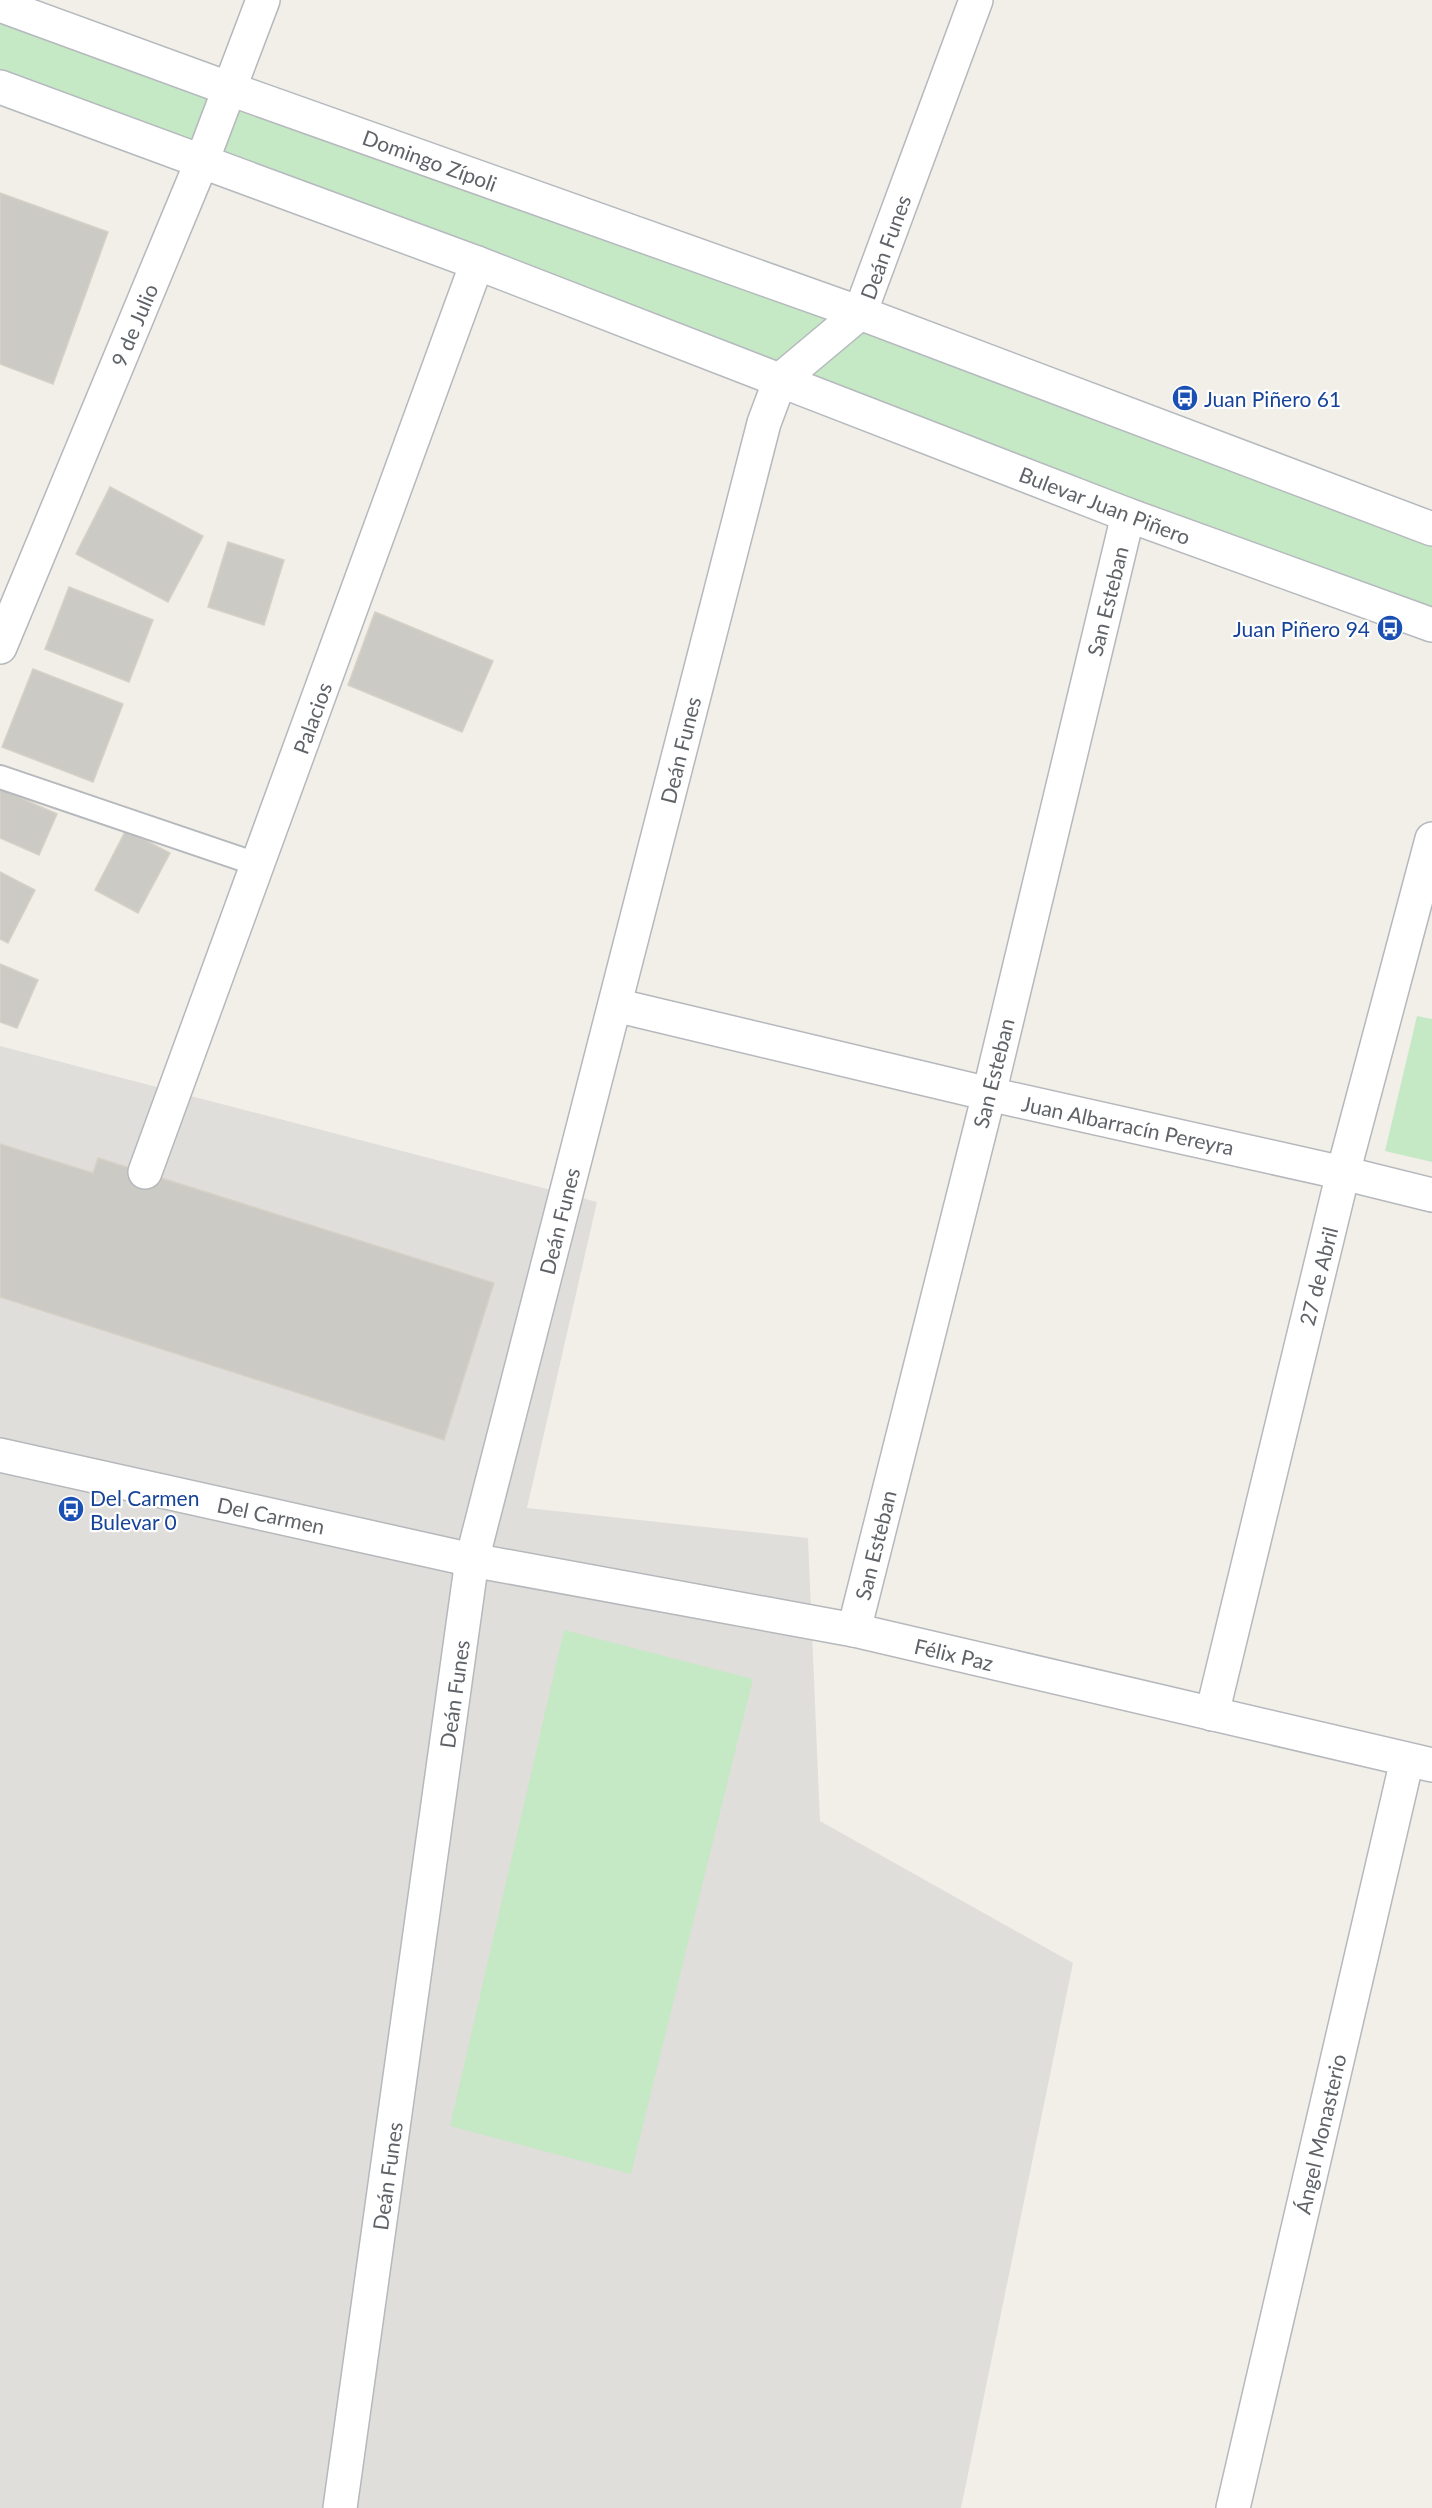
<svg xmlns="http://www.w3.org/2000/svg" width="1432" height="2508" font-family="Lato,sans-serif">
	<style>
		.industrial { fill: #e0deda }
		.green { fill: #c5e8c5 }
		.building { fill: #cccac5; stroke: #d6d1c6; stroke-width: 1.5 }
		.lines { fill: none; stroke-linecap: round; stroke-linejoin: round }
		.service-casing { stroke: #b5b8bc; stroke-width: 26 }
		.minor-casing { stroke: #b5b8bc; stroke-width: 36 }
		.secondary-casing { stroke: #b6babf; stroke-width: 36 }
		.service { stroke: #fff; stroke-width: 22 }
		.minor { stroke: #fff; stroke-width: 33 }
		.secondary { stroke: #fff; stroke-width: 33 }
		.labels { text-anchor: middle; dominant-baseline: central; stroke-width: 4.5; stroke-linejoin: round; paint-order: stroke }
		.street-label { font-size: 21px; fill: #5f6368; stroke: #fff }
		.transit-label { font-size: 21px; fill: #164399; stroke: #fff; text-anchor: start }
	</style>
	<rect width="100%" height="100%" fill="#f1efe8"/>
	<polygon class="industrial" points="0,1046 597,1202 527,1508 808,1538 820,1821 1073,1963 961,2508 0,2508"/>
	<g class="green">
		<polygon points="0,5 1432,529 1432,625 0,87"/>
		<polygon points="1417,1016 1432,1019 1432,1162 1385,1151"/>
		<polygon points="564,1630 753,1679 631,2174 450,2126"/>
	</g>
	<g class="building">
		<polygon points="0,193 108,232 53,384 0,364"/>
		<polygon points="110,487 203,536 168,602 76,554"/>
		<polygon points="228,542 284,560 264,625 208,607"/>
		<polygon points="69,587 153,620 129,682 45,649"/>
		<polygon points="375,612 493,661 462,732 348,685"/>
		<polygon points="33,669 123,704 93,782 2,747"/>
		<polygon points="0,789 57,814 39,855 0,838"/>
		<polygon points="126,830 170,853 138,913 95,890"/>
		<polygon points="0,872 35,890 8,943 0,939"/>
		<polygon points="0,964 38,980 17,1028 0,1022"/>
		<polygon points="0,1144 93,1173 98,1158 494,1283 444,1440 0,1297"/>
	</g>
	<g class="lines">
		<defs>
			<polyline id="service" points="0,777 259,865"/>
			<g id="minor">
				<polyline points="0,647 202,161 263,0"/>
				<polyline points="615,1005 989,1094 1343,1173 1432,1195"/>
				<polyline points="145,1172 477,263"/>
				<polyline points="0,1455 472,1560 854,1630 1432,1765"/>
				<polyline points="854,1630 989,1094 1128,515"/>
				<polyline points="1212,1714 1343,1173 1432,839"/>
				<polyline points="340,2508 472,1560 764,423 780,380 860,313 976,0"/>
				<polyline points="1233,2508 1407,1760"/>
			</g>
			<g id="secondary">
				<polyline points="0,5 230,89 860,313 1432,529"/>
				<polyline points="0,87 477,263 1128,515 1432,625"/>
			</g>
		</defs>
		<use href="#service" class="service-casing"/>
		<use href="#minor" class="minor-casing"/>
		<use href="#secondary" class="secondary-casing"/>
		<use href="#service" class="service"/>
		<use href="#minor" class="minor"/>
		<use href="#secondary" class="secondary"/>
	</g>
	<defs>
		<symbol id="bus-disc" viewBox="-11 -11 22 22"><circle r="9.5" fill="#1a4fb4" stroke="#fff"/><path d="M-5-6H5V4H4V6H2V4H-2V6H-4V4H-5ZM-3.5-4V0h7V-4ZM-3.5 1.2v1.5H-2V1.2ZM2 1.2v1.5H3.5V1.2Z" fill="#fff"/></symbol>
	</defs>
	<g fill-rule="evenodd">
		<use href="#bus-disc" x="1170" y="383" width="30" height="30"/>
		<use href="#bus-disc" x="1375" y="613" width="30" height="30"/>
		<use href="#bus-disc" x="56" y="1494" width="30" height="30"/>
	</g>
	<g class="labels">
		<g class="street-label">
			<text transform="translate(430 160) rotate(20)">Domingo Zípoli</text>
			<text transform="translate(885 247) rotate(-70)">Deán Funes</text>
			<text transform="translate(134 325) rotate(-67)">9 de Julio</text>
			<text transform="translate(1105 505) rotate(21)">Bulevar Juan Piñero</text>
			<text transform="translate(1107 601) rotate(-76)">San Esteban</text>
			<text transform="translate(312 718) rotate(-70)">Palacios</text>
			<text transform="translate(680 750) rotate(-76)">Deán Funes</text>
			<text transform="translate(993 1073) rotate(-76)">San Esteban</text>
			<text transform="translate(1128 1125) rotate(12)">Juan Albarracín Pereyra</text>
			<text transform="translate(559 1221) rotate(-76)">Deán Funes</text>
			<text transform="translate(1318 1276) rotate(-76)">27 de Abril</text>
			<text transform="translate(271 1515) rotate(12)">Del Carmen</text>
			<text transform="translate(875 1545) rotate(-76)">San Esteban</text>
			<text transform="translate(954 1654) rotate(13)">Félix Paz</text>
			<text transform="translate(454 1694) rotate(-82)">Deán Funes</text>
			<text transform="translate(1320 2134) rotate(-77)">Ángel Monasterio</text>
			<text transform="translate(387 2176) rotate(-82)">Deán Funes</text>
		</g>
		<g class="transit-label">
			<text x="1204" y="398">Juan Piñero 61</text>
			<text x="1370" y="628" text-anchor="end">Juan Piñero 94</text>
			<text x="90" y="1497">Del Carmen<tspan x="90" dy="24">Bulevar 0</tspan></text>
		</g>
	</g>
</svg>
